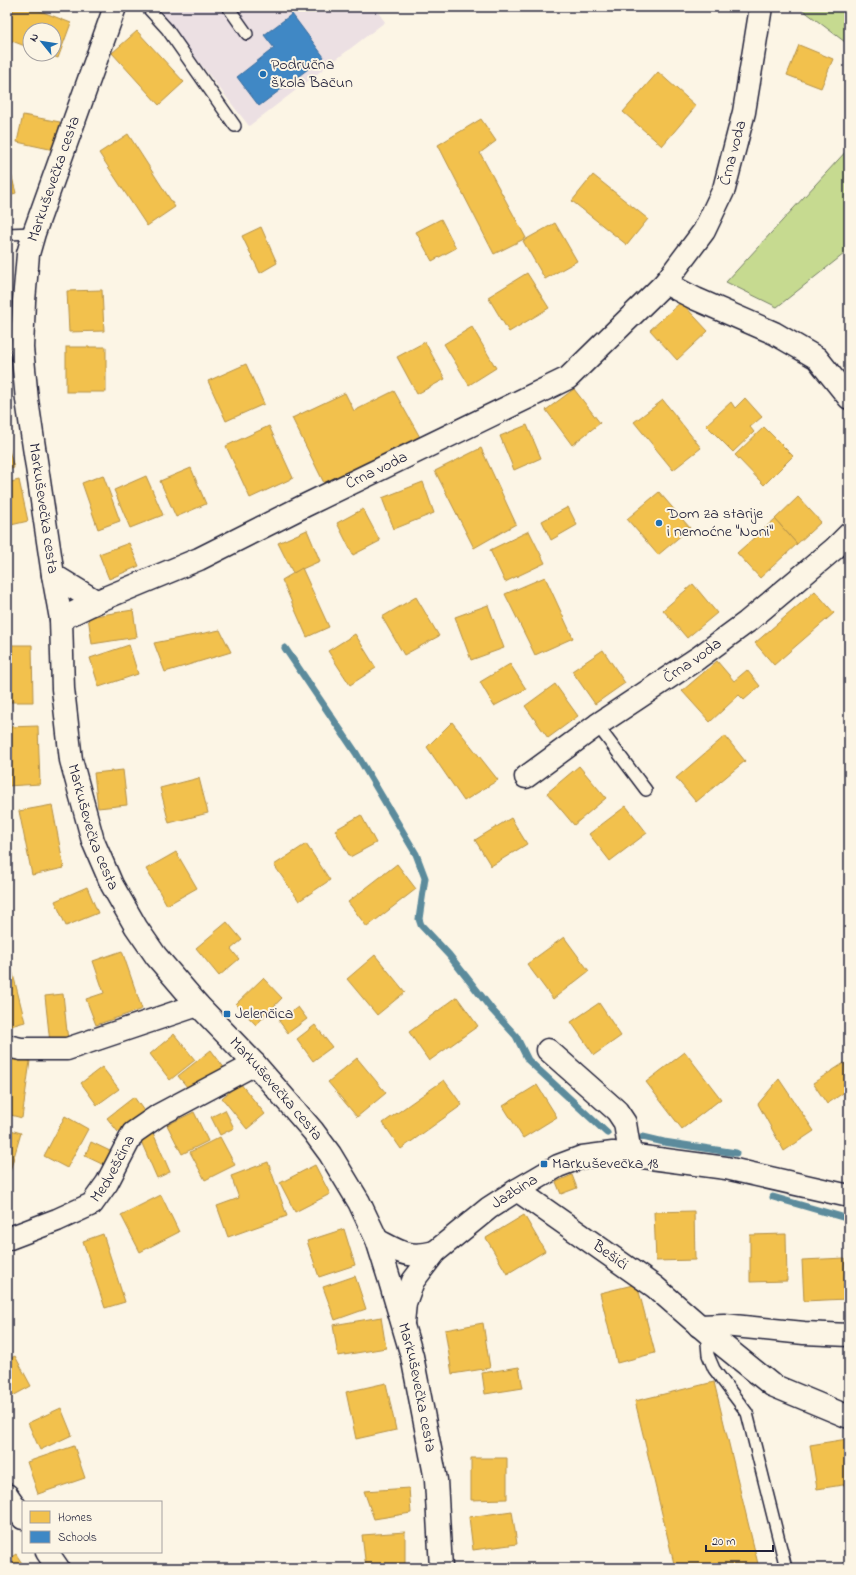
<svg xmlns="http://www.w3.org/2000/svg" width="856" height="1575" font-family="'Indie Flower',sans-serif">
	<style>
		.built { fill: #ece0e3 }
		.green { fill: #c6da90; stroke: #747e66 }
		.homes { fill: #f2c14e; stroke: #b49148 }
		.schools { fill: #3f88c5; stroke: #36699c }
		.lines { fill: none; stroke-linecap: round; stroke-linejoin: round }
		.stream { stroke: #5b8b9c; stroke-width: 7 }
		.service-casing { stroke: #22223b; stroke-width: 14 }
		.minor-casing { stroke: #22223b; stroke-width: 25 }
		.tertiary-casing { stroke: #22223b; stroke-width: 25 }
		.secondary-casing { stroke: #22223b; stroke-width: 25 }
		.service { stroke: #fcf5e5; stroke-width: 11 }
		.minor { stroke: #fcf5e5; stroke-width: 22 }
		.tertiary { stroke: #fcf5e5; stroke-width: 22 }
		.secondary { stroke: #fcf5e5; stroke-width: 22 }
		.poi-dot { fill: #1f6fb2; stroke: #fcf5e5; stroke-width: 1.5 }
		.labels { text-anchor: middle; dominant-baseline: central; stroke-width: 4; stroke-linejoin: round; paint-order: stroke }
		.poi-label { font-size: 16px; fill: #22223b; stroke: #fcf5e5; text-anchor: start }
		.street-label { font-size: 16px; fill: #22223b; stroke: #fcf5e5 }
	</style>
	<rect width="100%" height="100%" fill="#fcf5e5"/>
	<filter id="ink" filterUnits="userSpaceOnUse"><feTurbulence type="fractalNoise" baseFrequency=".025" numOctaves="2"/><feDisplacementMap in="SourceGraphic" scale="8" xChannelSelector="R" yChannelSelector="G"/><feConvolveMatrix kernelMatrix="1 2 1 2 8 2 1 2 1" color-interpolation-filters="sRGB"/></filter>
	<g filter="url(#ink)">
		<polygon class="built" points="156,7 374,7 385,22 249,126"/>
		<g class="green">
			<polygon points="799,7 849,7 849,45"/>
			<polygon points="849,148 849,250 777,307 726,282"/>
		</g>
		<g class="homes">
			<polygon points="14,7 30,7 71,23 58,58 47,54 54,54 54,30 30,30 30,48 7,39 7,27"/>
			<polygon points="137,31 184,82 159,105 112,53"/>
			<polygon points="799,45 833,59 821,88 787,75"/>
			<polygon points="658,72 696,106 662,146 623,112"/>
			<polygon points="23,115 60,122 54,150 17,142"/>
			<polygon points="481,119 496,141 480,153 526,238 494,254 438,145"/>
			<polygon points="128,134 175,207 147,226 99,153"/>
			<polygon points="7,158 16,193 7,196"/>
			<polygon points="593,175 648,219 627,245 572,201"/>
			<polygon points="441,219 456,248 432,261 416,232"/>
			<polygon points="555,223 577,261 545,279 523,241"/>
			<polygon points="261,227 277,263 260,273 242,236"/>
			<polygon points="527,273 549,308 509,332 488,297"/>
			<polygon points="102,290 104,331 69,332 67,291"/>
			<polygon points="681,302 708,331 677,360 650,330"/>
			<polygon points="472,327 496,368 469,385 444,344"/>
			<polygon points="425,342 445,379 417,394 397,357"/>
			<rect x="66" y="347" width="40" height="45"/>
			<polygon points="246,364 264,404 226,421 208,381"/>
			<polygon points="574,389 600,423 572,445 546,410"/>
			<polygon points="394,391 421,439 325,485 292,418 345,393 354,411"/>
			<polygon points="745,398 762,417 750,427 754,432 733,452 706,425 731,402 735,408"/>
			<polygon points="663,400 701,448 673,470 634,422"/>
			<polygon points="527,425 541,458 514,470 500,436"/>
			<polygon points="269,426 293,478 250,498 226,446"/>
			<polygon points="764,427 793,456 764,485 735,455"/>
			<polygon points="7,443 14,468 7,470"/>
			<polygon points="481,448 516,524 474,548 435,471"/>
			<polygon points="191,468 206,504 176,517 160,481"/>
			<polygon points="103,475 120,521 98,529 82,483"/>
			<polygon points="146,476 163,515 130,528 114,490"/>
			<polygon points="19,480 28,521 7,526 7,483"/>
			<polygon points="423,482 434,513 394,529 382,498"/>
			<polygon points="659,492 690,528 658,555 627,519"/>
			<polygon points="798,497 821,522 797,544 775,519"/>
			<polygon points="568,507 577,525 551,540 542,521"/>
			<polygon points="363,509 380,541 353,555 337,523"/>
			<polygon points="775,519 797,544 760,578 737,553"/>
			<polygon points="307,530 320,561 293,573 278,543"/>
			<polygon points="529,531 545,563 505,582 490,550"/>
			<polygon points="129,543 139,566 109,579 99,554"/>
			<polygon points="302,568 329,627 307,637 282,580"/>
			<polygon points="545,577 573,638 535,655 505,594"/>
			<polygon points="693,584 717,613 687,638 663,610"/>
			<polygon points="815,591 834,613 774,665 755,643"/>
			<polygon points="416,597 439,636 404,655 382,617"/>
			<polygon points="488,605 504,648 471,660 455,617"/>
			<polygon points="133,610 137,637 92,644 88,617"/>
			<polygon points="220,630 231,652 165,672 154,643"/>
			<polygon points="355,634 376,668 350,685 328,651"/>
			<polygon points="7,645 32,645 33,702 7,702"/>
			<polygon points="129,645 138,674 99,687 90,658"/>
			<polygon points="603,650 625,683 595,704 572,671"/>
			<polygon points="717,661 734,681 747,670 760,686 744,700 739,695 710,722 682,691"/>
			<polygon points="510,664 526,689 494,706 480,682"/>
			<polygon points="555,684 578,716 548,738 525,706"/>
			<polygon points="452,722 498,780 464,801 427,747"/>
			<polygon points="38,726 40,784 7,786 7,727"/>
			<polygon points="725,736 745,761 696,802 676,778"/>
			<polygon points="579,766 606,798 574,825 547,793"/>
			<polygon points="123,770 127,805 98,808 94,773"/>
			<polygon points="199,778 208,813 169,823 160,788"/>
			<polygon points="52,805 64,868 32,875 19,811"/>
			<polygon points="626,806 647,833 610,861 589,834"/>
			<polygon points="361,815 376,843 350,857 335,830"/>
			<polygon points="511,818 527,844 491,866 475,840"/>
			<polygon points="306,844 330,880 299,901 274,865"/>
			<polygon points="176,852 197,888 167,905 146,869"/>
			<polygon points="397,864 416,889 367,927 348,902"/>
			<polygon points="87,887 98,913 66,926 55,901"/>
			<polygon points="227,922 242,940 231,949 239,959 219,976 196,948"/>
			<polygon points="564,937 589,971 553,999 527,964"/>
			<polygon points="122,951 142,1009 96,1025 86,999 104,993 93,961"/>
			<polygon points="375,955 405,992 377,1015 347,979"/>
			<polygon points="12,970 25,1022 7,1027 7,971"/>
			<polygon points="263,978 282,998 256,1025 236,1004"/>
			<polygon points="63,994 68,1041 50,1043 45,996"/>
			<polygon points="457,997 478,1026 429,1061 409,1032"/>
			<polygon points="599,1003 621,1036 594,1055 571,1022"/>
			<polygon points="298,1007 307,1019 288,1033 279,1021"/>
			<polygon points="315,1025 332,1047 313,1061 297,1039"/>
			<polygon points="174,1034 195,1060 170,1080 150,1054"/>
			<polygon points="211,1050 225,1069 193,1094 178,1076"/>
			<polygon points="685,1052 721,1099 682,1129 646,1082"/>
			<polygon points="7,1058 30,1061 22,1118 7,1114"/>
			<polygon points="357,1058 386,1093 357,1117 328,1082"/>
			<polygon points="844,1063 849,1071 849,1089 827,1104 813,1083"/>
			<polygon points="102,1067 119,1089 97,1105 81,1083"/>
			<polygon points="779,1079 814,1131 784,1151 758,1104"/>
			<polygon points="444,1080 462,1105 401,1149 383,1123"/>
			<polygon points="240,1083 265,1114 247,1129 222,1098"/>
			<polygon points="537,1085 557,1117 523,1138 503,1106"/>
			<polygon points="134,1097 144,1111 118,1132 107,1118"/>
			<polygon points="225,1110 234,1128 220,1135 211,1117"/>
			<polygon points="194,1112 208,1141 182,1154 167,1125"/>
			<polygon points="65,1116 88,1129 67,1168 44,1156"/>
			<polygon points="7,1129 21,1133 7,1181"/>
			<polygon points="153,1133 170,1172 157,1178 140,1139"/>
			<polygon points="220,1137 235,1165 205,1180 190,1152"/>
			<polygon points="91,1142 110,1151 104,1165 85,1156"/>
			<polygon points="268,1162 287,1216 228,1237 217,1206 239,1198 231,1176"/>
			<polygon points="315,1165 330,1194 295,1212 280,1183"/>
			<polygon points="572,1175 577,1188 561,1194 556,1182"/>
			<polygon points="161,1195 179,1232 140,1252 121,1215"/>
			<polygon points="694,1211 695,1260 656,1261 654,1212"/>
			<polygon points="524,1215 545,1251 507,1274 486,1238"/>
			<polygon points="344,1229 355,1265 319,1277 307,1241"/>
			<polygon points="103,1234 125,1302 105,1308 83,1241"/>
			<polygon points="786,1234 787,1281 750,1282 750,1235"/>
			<polygon points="845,1258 847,1299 804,1301 802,1260"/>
			<polygon points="355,1276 366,1309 335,1320 323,1287"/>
			<polygon points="637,1284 655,1353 617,1363 600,1293"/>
			<polygon points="381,1317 386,1348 338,1356 333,1325"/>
			<polygon points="483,1323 490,1368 452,1374 445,1330"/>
			<polygon points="15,1356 31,1386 7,1399 7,1360"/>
			<polygon points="519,1367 523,1388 485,1394 482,1373"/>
			<polygon points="714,1382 759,1568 675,1568 635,1401"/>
			<polygon points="386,1383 396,1430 356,1439 346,1392"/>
			<polygon points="61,1408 72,1435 40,1450 28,1423"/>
			<polygon points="847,1439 849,1449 849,1484 817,1489 810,1445"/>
			<polygon points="74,1446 85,1478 38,1494 27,1462"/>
			<polygon points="471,1458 507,1458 507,1499 471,1500"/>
			<polygon points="409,1488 411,1513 374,1519 364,1491"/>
			<polygon points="512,1511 517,1544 473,1550 469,1517"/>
			<polygon points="405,1532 405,1568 366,1568 362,1535"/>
			<polygon points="16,1554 25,1568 7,1568 7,1560"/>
		</g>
		<polygon class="schools" points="292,14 324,57 259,106 237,77 274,48 264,35"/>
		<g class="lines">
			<g class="stream">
				<polyline points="285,648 356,753 416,854 425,878 419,919 421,925 449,955 493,1011 516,1036 528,1060 607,1133"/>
				<polyline points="643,1137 664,1142 736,1153"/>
				<polyline points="773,1197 849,1219"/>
			</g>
			<defs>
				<g id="service">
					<polyline points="147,7 167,29 235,126"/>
					<polyline points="228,7 247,34"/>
					<polyline points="7,234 34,233"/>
					<polyline points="597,725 646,790"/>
					<polyline points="709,1334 707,1343 708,1355 714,1369 747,1413 786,1568"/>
				</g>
				<g id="minor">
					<polyline points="665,283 696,299 774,333 817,358 849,398"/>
					<polyline points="53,575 97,602"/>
					<path id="s1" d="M61,619L105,598L199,559L304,506L568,378L665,283L704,231L724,189L744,112L761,7"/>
					<path id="s2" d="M526,777L597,725L698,658L747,622L834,549L849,534"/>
					<polyline points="7,1046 21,1049 67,1049 198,1005"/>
					<polyline points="548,1050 617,1111 625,1123 630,1154"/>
					<path id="s3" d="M517,1190L655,1287L709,1334L772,1385L849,1417"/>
					<path id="s4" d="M7,1239L57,1220L92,1204L107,1183L133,1133L159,1115L255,1064"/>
					<polyline points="699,1326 724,1325 804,1333 849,1335"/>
					<polyline points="7,1495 23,1518"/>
					<polyline points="47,1552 58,1568"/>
				</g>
				<g id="tertiary">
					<path d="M377,1240C400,1252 408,1259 435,1252"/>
					<path id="s5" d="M403,1323L405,1303L413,1281L435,1252L489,1208L517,1190L558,1166L582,1157L613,1153L726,1168L849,1196"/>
				</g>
				<g id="secondary">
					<path id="s6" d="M115,7L34,233L28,254L24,301L22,348L27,400L53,575L61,619L63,689L71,760L93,841L112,885L136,927L156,956L198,1005L255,1064L313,1131L330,1154L359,1202L377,1240L389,1278L412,1356L436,1480L441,1568"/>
				</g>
			</defs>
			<use href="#service" class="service-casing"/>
			<use href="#minor" class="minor-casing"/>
			<use href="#tertiary" class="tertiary-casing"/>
			<use href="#secondary" class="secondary-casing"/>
			<use href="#service" class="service"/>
			<use href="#minor" class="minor"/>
			<use href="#tertiary" class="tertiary"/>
			<use href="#secondary" class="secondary"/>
		</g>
	</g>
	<g class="poi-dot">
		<circle cx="263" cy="74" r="4"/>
		<circle cx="659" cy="523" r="4"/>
		<rect x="223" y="1010" width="8" height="8" rx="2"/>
		<rect x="540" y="1160" width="8" height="8" rx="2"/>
	</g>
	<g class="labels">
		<g class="poi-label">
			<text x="271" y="65">Područna<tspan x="271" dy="18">škola Bačun</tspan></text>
			<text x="667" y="514">Dom za starije<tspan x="667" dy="18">i nemoćne "Noni"</tspan></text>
			<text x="235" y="1014">Jelenčica</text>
			<text x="552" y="1164">Markuševečka 18</text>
		</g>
		<g class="street-label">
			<text stroke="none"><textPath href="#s1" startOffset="846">Črna voda</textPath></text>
			<text transform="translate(54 179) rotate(-71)">Markuševečka cesta</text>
			<text stroke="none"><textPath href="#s1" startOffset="349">Črna voda</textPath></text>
			<text stroke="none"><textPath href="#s6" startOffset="518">Markuševečka cesta</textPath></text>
			<text stroke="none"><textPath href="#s2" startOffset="203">Črna voda</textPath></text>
			<text stroke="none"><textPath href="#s6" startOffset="842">Markuševečka cesta</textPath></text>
			<text stroke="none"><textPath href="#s6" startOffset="1166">Markuševečka cesta</textPath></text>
			<text stroke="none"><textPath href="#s4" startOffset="133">Medveščina</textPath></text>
			<text stroke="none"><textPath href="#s5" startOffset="180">Jazbina</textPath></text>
			<text stroke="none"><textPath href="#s3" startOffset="114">Bešići</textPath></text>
			<text stroke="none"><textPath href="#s6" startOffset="1502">Markuševečka cesta</textPath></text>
		</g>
	</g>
	<rect width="856" height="1575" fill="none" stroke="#fcf5e5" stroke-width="24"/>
	<rect x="12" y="12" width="832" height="1551" fill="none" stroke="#22223b" stroke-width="1.5" filter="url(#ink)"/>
	<rect x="22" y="1501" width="140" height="52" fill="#fcf5e5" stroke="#a5a1a1"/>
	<rect x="30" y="1511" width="20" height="12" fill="#f2c14e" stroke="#a5a1a1"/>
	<text x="58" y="1521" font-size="12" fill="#22223b">Homes</text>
	<rect x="30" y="1531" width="20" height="12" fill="#3f88c5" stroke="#a5a1a1"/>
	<text x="58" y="1541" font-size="12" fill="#22223b">Schools</text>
	<g transform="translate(42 42) rotate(300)"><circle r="19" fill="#fcf5e5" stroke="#a5a1a1"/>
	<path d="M0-3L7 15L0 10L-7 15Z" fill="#1f6fb2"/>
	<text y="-6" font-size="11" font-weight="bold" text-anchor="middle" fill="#22223b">N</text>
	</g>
	<path d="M706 1545v6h67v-6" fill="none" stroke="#22223b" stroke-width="2"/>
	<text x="712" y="1545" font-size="12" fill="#22223b" stroke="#fcf5e5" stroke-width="3" paint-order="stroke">20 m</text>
</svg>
